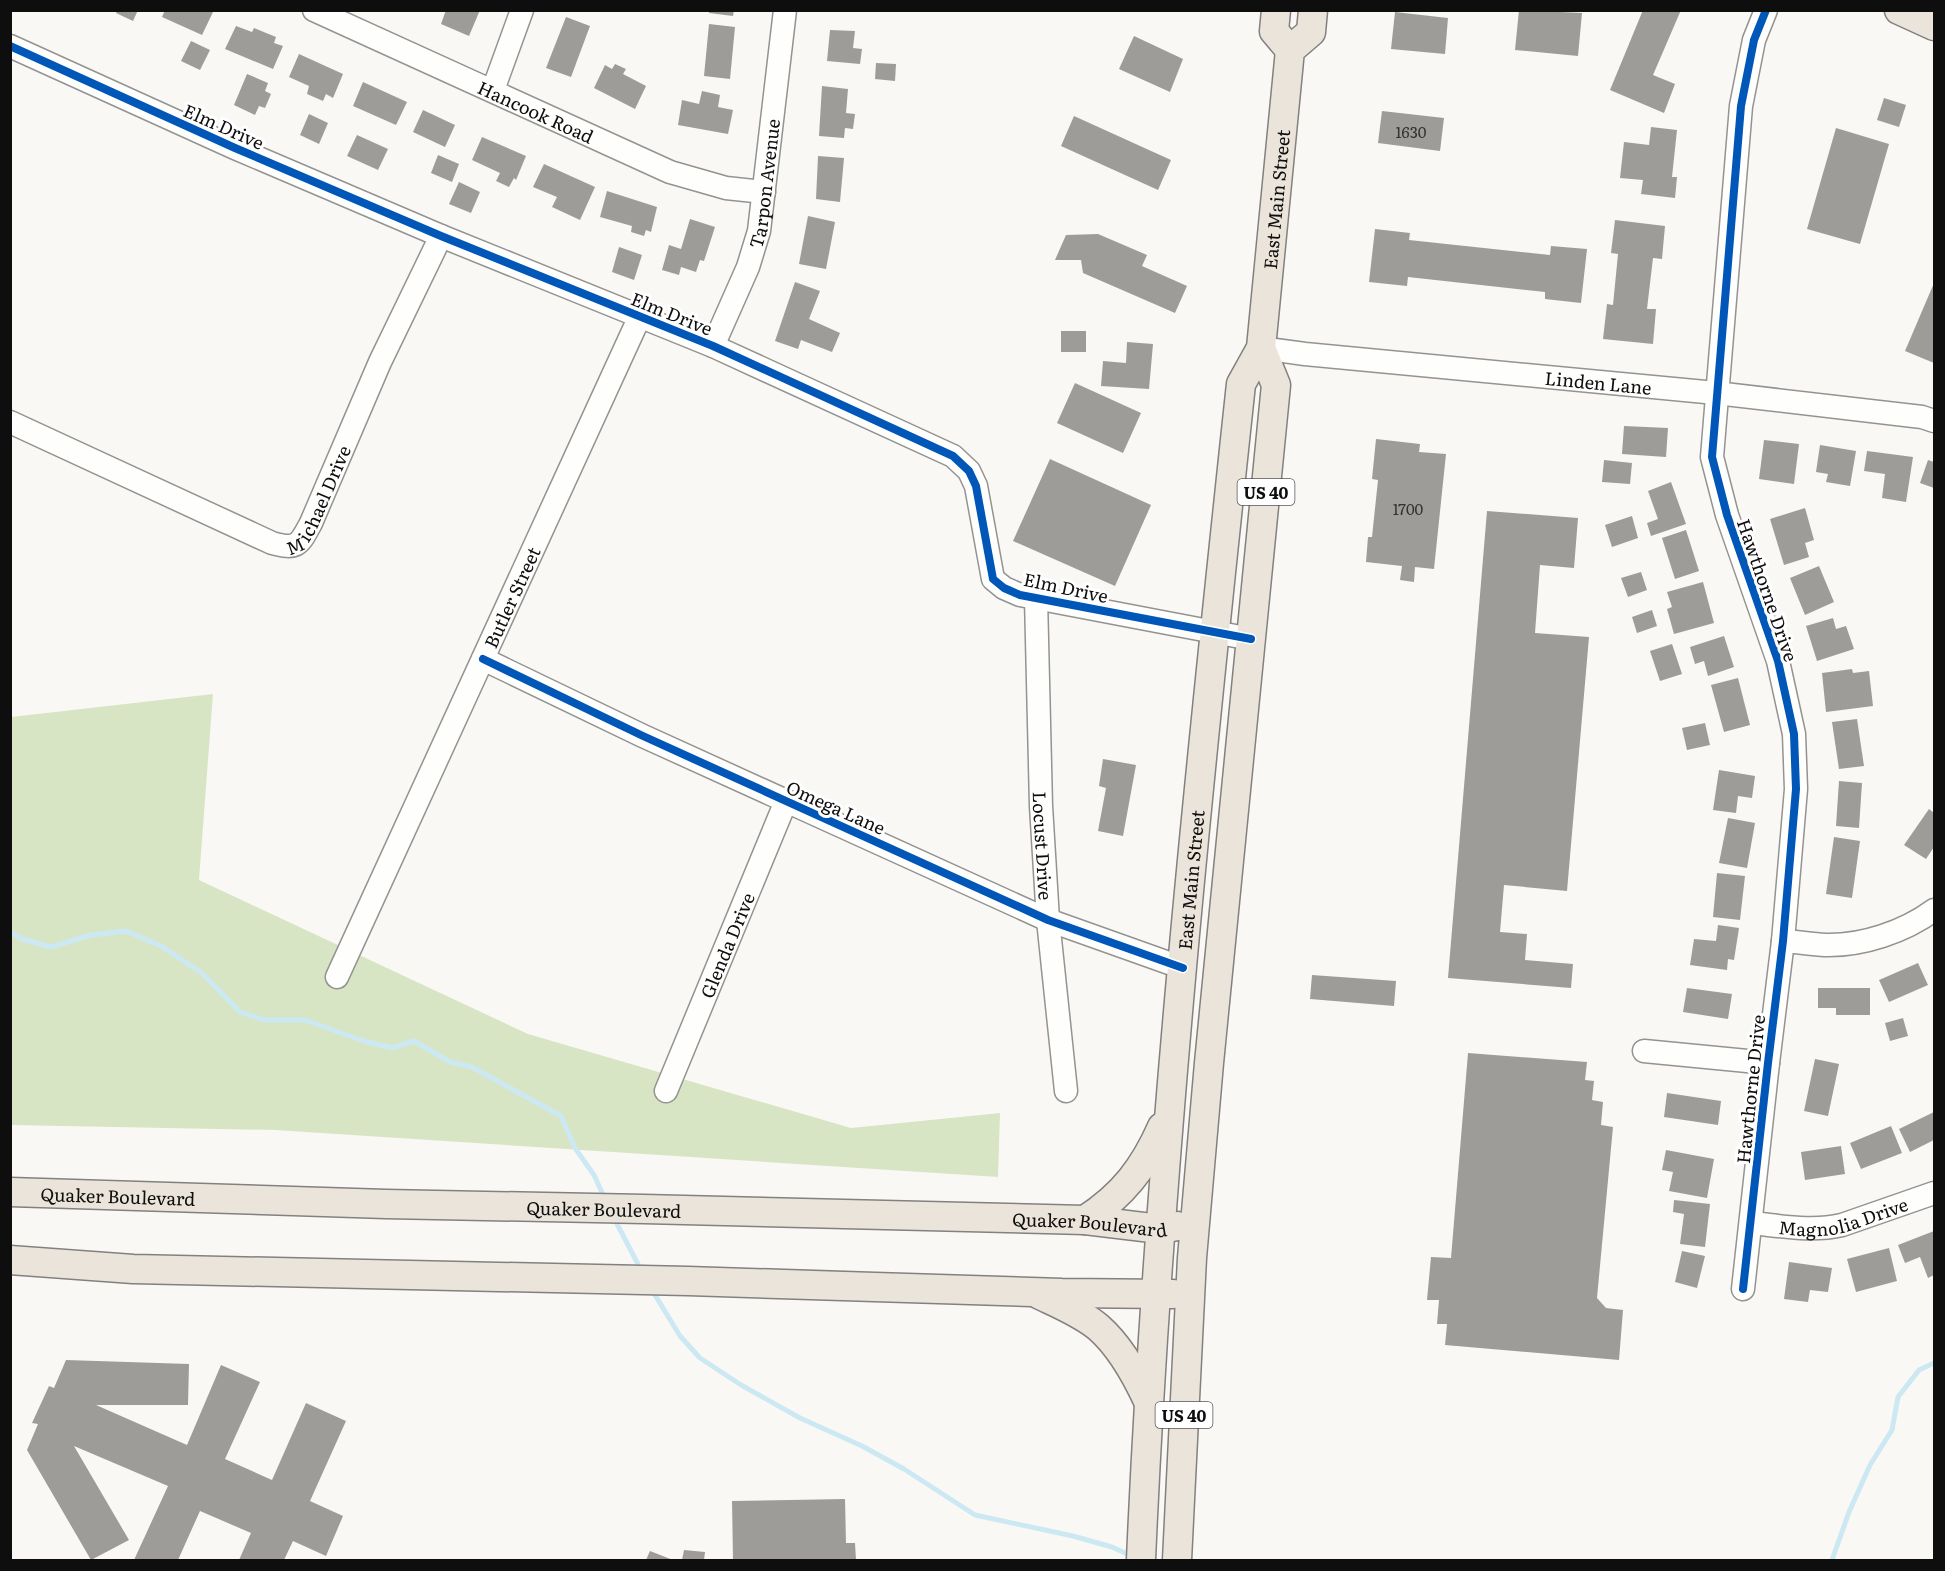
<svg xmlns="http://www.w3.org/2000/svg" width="1945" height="1571" font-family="Literata,serif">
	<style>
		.forest { fill: #d8e5c4 }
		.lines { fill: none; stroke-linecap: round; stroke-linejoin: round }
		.stream { stroke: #cce9f3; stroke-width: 5 }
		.building { fill: #9e9c99 }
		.minor-casing { stroke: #949392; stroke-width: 25 }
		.major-casing { stroke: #82817f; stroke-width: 31 }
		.minor { stroke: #fefefd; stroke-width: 22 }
		.major { stroke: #ebe4da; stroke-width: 28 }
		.cycleway-casing { stroke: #fff; stroke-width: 11 }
		.cycleway { stroke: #0057b8; stroke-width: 8 }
		.labels { text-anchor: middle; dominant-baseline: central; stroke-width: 6; stroke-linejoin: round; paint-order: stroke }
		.number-label { font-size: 15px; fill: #323231 }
		.shield { fill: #fff; stroke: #565656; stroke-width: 1.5 }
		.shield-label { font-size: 16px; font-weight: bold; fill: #0e0e0e }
		.street-label { font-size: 18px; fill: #0e0e0e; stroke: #fff }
	</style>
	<rect width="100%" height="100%" fill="#faf8f4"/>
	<polygon class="forest" points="213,694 199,880 528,1034 851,1128 1000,1113 998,1177 275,1130 11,1125 11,717"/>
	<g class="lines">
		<g class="stream">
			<polyline points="10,932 22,939 51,947 91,935 126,931 161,946 202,973 240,1012 264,1020 305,1020 364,1041 392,1048 414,1041 450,1062 472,1067 561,1116 575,1148 594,1175 605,1199"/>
			<polyline points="614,1218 642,1272"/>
			<polyline points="652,1290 680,1336 700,1358 741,1385 800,1418 862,1446 904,1469 975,1515 1073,1536 1112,1547 1132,1556"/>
			<polyline points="1832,1560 1849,1512 1870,1465 1892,1430 1898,1397 1919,1370 1934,1363"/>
		</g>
	</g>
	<g class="building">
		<polygon points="117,10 138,10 133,21 116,13"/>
		<polygon points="165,10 210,10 213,12 202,35 162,17"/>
		<polygon points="446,10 480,10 469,36 441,24"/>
		<polygon points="709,10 734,10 733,16 709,13"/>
		<polygon points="1519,10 1582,13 1578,56 1515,50"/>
		<polygon points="1643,10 1681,10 1653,75 1675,84 1664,113 1610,90"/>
		<polygon points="1395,12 1448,18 1445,54 1391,49"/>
		<polygon points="566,17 590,26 571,77 546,68"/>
		<polygon points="709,24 735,27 730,79 704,76"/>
		<polygon points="236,26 252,32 254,28 276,37 274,43 283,46 273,69 225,49"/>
		<polygon points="830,30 855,31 853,48 862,49 860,64 827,61"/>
		<polygon points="1134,36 1183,59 1170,92 1119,69"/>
		<polygon points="191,41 210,50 200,70 181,61"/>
		<polygon points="299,54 343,74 333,98 326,94 323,101 307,94 309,86 289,77"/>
		<polygon points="876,63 896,64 895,81 875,79"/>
		<polygon points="615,64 626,69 623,74 646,86 635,109 594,88 605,65 612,69"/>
		<polygon points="247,74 268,83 265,91 271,94 265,108 259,106 255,115 234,105"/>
		<polygon points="363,82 407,102 396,125 353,106"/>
		<polygon points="822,86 848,89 846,113 855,114 853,129 845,128 844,138 819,136"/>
		<polygon points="702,91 720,95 718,107 733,110 728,134 678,125 682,100 699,104"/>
		<polygon points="1884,98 1906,105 1899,127 1877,120"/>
		<polygon points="423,110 455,125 445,147 413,132"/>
		<polygon points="1382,111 1444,118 1440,151 1378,143"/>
		<polygon points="309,114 328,123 319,144 300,135"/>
		<polygon points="1074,116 1171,160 1158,190 1061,146"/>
		<polygon points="1651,127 1677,130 1672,177 1677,177 1675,198 1641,194 1643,180 1620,178 1624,142 1649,145"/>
		<polygon points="1836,128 1889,144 1860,244 1807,229"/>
		<polygon points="357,135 388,149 378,170 347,156"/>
		<polygon points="482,137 526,156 516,180 514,178 509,187 496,181 500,173 472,160"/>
		<polygon points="438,155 459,164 452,182 431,173"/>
		<polygon points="818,156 844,158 840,202 816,199"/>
		<polygon points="544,164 595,187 580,220 552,207 557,197 533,187"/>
		<polygon points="459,182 480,192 471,213 449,204"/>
		<polygon points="607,191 657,207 651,232 646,230 644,236 631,232 632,226 600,217"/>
		<polygon points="808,216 835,222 826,269 799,264"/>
		<polygon points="690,219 715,227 704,261 700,260 696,272 681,267 679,275 662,270 669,245 681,249"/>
		<polygon points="1615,220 1665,226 1662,259 1653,258 1647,309 1656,309 1653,344 1603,339 1607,304 1613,305 1618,254 1611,253"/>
		<polygon points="1375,229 1410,233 1409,240 1550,255 1551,246 1587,249 1581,303 1545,299 1545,292 1408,277 1407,286 1369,282"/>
		<polygon points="1098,234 1147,255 1142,266 1187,286 1175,313 1083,273 1081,260 1055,260 1066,235"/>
		<polygon points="619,247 642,255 634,280 612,272"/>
		<polygon points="795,282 820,291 809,319 840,333 832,352 801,340 798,349 775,341"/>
		<polygon points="1934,283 1934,363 1905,351"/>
		<rect x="1061" y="331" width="25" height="21"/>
		<polygon points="1127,342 1153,344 1149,389 1101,386 1103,361 1126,363"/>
		<polygon points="1075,383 1141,413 1123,453 1057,423"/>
		<polygon points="1624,426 1668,428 1666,457 1622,454"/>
		<polygon points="1376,439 1420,444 1419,452 1446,454 1434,569 1415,567 1414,582 1400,580 1402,566 1366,562 1368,537 1372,537 1378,480 1372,479"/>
		<polygon points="1764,440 1799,444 1794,484 1759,479"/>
		<polygon points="1820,445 1856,451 1850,486 1826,482 1828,474 1816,472"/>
		<polygon points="1867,451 1913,457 1906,502 1882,498 1885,474 1864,471"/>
		<polygon points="1050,459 1151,505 1115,586 1013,541"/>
		<polygon points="1604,460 1632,463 1630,484 1602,482"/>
		<polygon points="1928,460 1934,462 1934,488 1920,483"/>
		<polygon points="1671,482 1686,524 1651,536 1647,523 1658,519 1648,491"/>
		<polygon points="1805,508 1814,540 1805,543 1809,557 1784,565 1770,519"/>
		<polygon points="1487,511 1578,518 1574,568 1540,565 1535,633 1589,637 1567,891 1504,885 1500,932 1527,934 1525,960 1573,964 1571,988 1448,978"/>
		<polygon points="1632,516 1638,538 1612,547 1605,525"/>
		<polygon points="1686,530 1699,571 1675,579 1662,538"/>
		<polygon points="1819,566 1834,602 1805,615 1790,578"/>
		<polygon points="1641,572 1647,590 1628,597 1621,578"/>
		<polygon points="1703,582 1714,623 1674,634 1667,609 1672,607 1667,592"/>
		<polygon points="1652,610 1657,626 1637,633 1632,617"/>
		<polygon points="1833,618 1836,629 1846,626 1854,649 1817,661 1806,626"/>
		<polygon points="1724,636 1734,667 1708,676 1704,661 1695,664 1690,647"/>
		<polygon points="1672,644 1682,674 1660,681 1650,651"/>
		<polygon points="1852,669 1853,673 1869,671 1873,706 1826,712 1822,673"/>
		<polygon points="1738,678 1750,725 1724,732 1711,685"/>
		<polygon points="1857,719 1864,766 1839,769 1832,722"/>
		<polygon points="1705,723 1710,745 1687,750 1682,728"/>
		<polygon points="1103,759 1136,765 1123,836 1098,831 1106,788 1099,786"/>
		<polygon points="1719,770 1755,776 1752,798 1738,796 1736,813 1713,810"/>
		<polygon points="1839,781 1862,783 1859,828 1836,826"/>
		<polygon points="1929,809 1934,813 1934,847 1926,859 1904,845"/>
		<polygon points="1728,818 1755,823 1747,868 1719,863"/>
		<polygon points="1834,837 1860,841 1852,898 1826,894"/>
		<polygon points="1717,873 1745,876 1740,920 1713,917"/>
		<polygon points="1718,925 1739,928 1734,960 1728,959 1727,970 1690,965 1694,939 1716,941"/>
		<polygon points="1918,963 1928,985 1889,1002 1879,980"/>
		<polygon points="1312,975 1396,981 1394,1006 1310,999"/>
		<polygon points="1687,988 1732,994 1728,1019 1683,1012"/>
		<polygon points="1818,988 1870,988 1870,1015 1836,1015 1836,1008 1818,1008"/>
		<polygon points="1903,1018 1908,1036 1890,1041 1885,1023"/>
		<polygon points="1468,1053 1587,1062 1585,1080 1594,1081 1592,1100 1603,1102 1601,1125 1613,1127 1597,1298 1606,1308 1623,1310 1619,1360 1445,1345 1447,1324 1437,1324 1439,1300 1427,1300 1431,1257 1451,1258"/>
		<polygon points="1815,1059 1839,1064 1828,1116 1804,1111"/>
		<polygon points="1667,1093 1721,1101 1718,1125 1664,1117"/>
		<polygon points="1934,1112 1934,1140 1910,1152 1899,1129"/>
		<polygon points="1891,1126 1902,1153 1861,1169 1850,1143"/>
		<polygon points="1841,1146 1845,1174 1805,1180 1801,1152"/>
		<polygon points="1666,1150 1714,1159 1707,1198 1669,1191 1673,1172 1662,1170"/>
		<polygon points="1674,1200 1710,1204 1705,1247 1680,1244 1684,1214 1673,1212"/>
		<polygon points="1934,1231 1934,1275 1928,1278 1920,1257 1905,1263 1898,1245"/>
		<polygon points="1889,1248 1897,1281 1856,1292 1847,1259"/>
		<polygon points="1682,1251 1705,1256 1697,1288 1675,1282"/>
		<polygon points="1789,1262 1832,1268 1828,1292 1810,1290 1808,1302 1784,1299"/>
		<polygon points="66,1360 189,1364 188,1405 96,1405 187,1445 221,1365 260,1382 225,1459 272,1480 306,1403 346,1421 310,1501 343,1516 326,1556 293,1541 284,1560 239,1560 251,1533 200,1511 178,1560 134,1560 168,1486 74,1446 129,1540 91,1560 27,1450 38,1424 32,1423 49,1386 54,1388"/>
		<polygon points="845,1499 846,1543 855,1543 856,1560 733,1560 732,1501"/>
		<polygon points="684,1550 705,1552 704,1560 682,1560"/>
		<polygon points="650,1551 673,1560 646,1560"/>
	</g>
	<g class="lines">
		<defs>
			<g id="minor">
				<path id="s1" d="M314,10L670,172L726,188L764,192"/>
				<polyline points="10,46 235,148 441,236 713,346 953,456 969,471 976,486 993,579 1004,588 1020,595 1251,639"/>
				<polyline points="493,90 522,10"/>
				<path id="s2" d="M713,346L748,267L759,231L785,10"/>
				<path id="s3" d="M1261,348L1305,354L1716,393L1922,417L1934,421"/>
				<path id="s4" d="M10,422L272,543C298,550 299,545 311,523L380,362L441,236"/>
				<path id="s5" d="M1036,598L1041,806L1048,920L1066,1091"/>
				<polyline points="483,659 643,736 1048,920 1183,968"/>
				<path d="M1783,941C1797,942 1811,944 1825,945C1862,946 1904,932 1934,910"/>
				<path id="s6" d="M337,977L640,316"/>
				<polyline points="1644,1051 1768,1063"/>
				<path id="s7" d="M666,1091L786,801"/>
				<path id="s8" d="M1751,1223C1782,1226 1812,1232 1842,1225L1934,1193"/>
				<polyline points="1743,1289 1768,1063 1783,941 1796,789 1794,734 1778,661 1727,515 1712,457 1741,106 1754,40 1766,10"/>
			</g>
			<g id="major">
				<polyline points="1276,10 1274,31 1290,50"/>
				<polyline points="1899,10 1934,26"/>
				<path id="s9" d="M10,1192L386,1204L644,1209L1085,1220L1160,1229L1178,1226"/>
				<path d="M1085,1220C1123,1195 1144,1168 1162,1127"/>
				<polyline points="10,1260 133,1269 688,1281 1062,1293 1173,1294"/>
				<path d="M1040,1295C1059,1304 1081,1313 1098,1327C1120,1346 1136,1375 1148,1401"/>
				<path id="s10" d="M1141,1560C1158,1167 1199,775 1241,384L1261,348L1290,50L1311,32L1313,10"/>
				<polyline points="1177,1560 1192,1258 1209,1063 1276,385 1261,348"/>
			</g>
		</defs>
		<use href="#minor" class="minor-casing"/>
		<use href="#major" class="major-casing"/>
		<use href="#minor" class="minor"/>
		<use href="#major" class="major"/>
		<defs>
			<g id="cycleway">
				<polyline points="10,46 235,148 441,236 713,346 953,456 969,471 976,486 993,579 1004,588 1020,595 1251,639"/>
				<polyline points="483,659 643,736 1048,920 1183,968"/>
				<polyline points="1743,1289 1768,1063 1783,941 1796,789 1794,734 1778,661 1727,515 1712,457 1741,106 1754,40 1766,10"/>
			</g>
		</defs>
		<use href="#cycleway" class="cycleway-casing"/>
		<use href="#cycleway" class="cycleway"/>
	</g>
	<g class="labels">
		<g class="number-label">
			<text x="1411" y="131">1630</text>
			<text x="1408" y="508">1700</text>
		</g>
		<g class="shield">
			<rect x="1237.5" y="479" width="57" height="26" rx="4.5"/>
			<rect x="1155.5" y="1402" width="57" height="26" rx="4.5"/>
		</g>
		<g class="shield-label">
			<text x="1266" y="492">US 40</text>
			<text x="1184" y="1415">US 40</text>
		</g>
		<g class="street-label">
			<text stroke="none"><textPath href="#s1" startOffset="244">Hancook Road</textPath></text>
			<text transform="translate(224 126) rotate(24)">Elm Drive</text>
			<text stroke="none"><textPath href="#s2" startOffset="172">Tarpon Avenue</textPath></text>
			<text stroke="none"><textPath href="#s10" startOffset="1371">East Main Street</textPath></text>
			<text transform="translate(672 313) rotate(22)">Elm Drive</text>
			<text stroke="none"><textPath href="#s3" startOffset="339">Linden Lane</textPath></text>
			<text stroke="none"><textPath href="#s4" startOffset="363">Michael Drive</textPath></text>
			<text transform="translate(1066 587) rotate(12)">Elm Drive</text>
			<text transform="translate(1768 590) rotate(71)">Hawthorne Drive</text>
			<text stroke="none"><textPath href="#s6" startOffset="418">Butler Street</textPath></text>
			<text transform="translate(836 807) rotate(24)">Omega Lane</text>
			<text stroke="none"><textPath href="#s5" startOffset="248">Locust Drive</textPath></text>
			<text stroke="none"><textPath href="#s10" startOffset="682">East Main Street</textPath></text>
			<text stroke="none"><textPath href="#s7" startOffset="158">Glenda Drive</textPath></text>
			<text transform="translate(1750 1089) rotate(-84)">Hawthorne Drive</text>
			<text stroke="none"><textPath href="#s9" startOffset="108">Quaker Boulevard</textPath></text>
			<text stroke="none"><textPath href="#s9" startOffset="594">Quaker Boulevard</textPath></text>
			<text stroke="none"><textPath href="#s8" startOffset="94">Magnolia Drive</textPath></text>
			<text stroke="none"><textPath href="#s9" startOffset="1080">Quaker Boulevard</textPath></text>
		</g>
	</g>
	<rect width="1945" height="1571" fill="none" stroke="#0e0e0e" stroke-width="24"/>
</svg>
